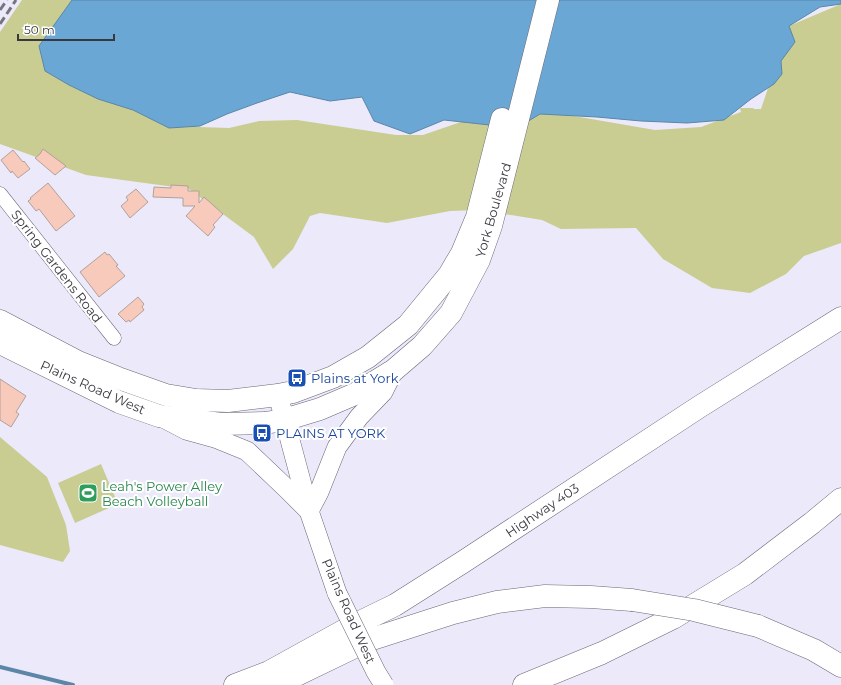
<svg xmlns="http://www.w3.org/2000/svg" width="841" height="685" font-family="Montserrat,sans-serif">
	<style>
		.green { fill: #c9cd92 }
		.water { fill: #6aa7d5; stroke: #5b86a8 }
		.lines { fill: none; stroke-linecap: round; stroke-linejoin: round }
		.stream { stroke: #5b86a8; stroke-width: 4 }
		.building { fill: #f7cabb; stroke: #b2a09a }
		.street-casing { stroke: #696775; stroke-width: 15 }
		.secondary-casing { stroke: #696775; stroke-width: 20 }
		.primary-casing { stroke: #696775; stroke-width: 23 }
		.highway-casing { stroke: #696775; stroke-width: 23 }
		.street { stroke: #fff; stroke-width: 14 }
		.secondary { stroke: #fff; stroke-width: 19 }
		.primary { stroke: #fff; stroke-width: 22 }
		.highway { stroke: #fff; stroke-width: 22 }
		.rail { stroke: #76757f; stroke-width: 3; stroke-dasharray: 8 4; stroke-linecap: butt }
		.secondary-bridge-casing { stroke: #696775; stroke-width: 20; stroke-linecap: butt }
		.highway-bridge-casing { stroke: #696775; stroke-width: 23; stroke-linecap: butt }
		.secondary-bridge { stroke: #fff; stroke-width: 19 }
		.highway-bridge { stroke: #fff; stroke-width: 22 }
		.labels { text-anchor: middle; dominant-baseline: central; stroke-width: 4; stroke-linejoin: round; paint-order: stroke }
		.street-label { font-size: 13px; fill: #39383f; stroke: #fff }
		.transit-label { font-size: 13px; fill: #164399; stroke: #fff; text-anchor: start }
		.leisure-label { font-size: 13px; fill: #27864d; stroke: #fff; text-anchor: start }
	</style>
	<rect width="100%" height="100%" fill="#ece9fa"/>
	<g class="green">
		<polygon points="22,0 76,0 130,109 199,127 229,128 259,121 297,120 396,135 423,135 510,105 655,130 701,127 741,112 740,108 753,108 754,109 761,109 789,26 841,4 841,243 804,256 786,274 750,293 712,288 663,259 636,228 561,229 542,220 479,210 450,211 387,223 320,213 310,216 293,249 273,269 254,237 189,189 86,175 0,144 0,32"/>
		<polygon points="0,437 47,477 66,525 70,551 63,562 0,545"/>
		<polygon points="101,464 118,504 75,523 58,483"/>
	</g>
	<polygon class="water" points="72,0 841,0 841,4 820,7 789,26 795,42 781,61 782,74 774,84 751,99 724,120 687,123 641,121 597,117 540,114 517,128 444,120 410,134 374,121 362,97 330,101 290,92 257,103 227,114 200,126 169,128 133,110 98,99 69,85 45,71 39,46"/>
	<g class="lines">
		<polyline class="stream" points="0,667 73,685"/>
	</g>
	<g class="building">
		<polygon points="43,149 66,166 55,175 35,158 40,154"/>
		<polygon points="13,150 23,162 24,161 30,169 18,178 12,171 11,173 1,160"/>
		<polygon points="48,183 75,216 56,231 39,209 36,211 28,201 31,199 30,198"/>
		<polygon points="171,185 188,186 188,191 199,191 199,203 204,197 223,214 213,225 215,227 208,236 186,216 195,206 183,206 183,198 153,197 154,187 171,188"/>
		<polygon points="136,189 148,202 130,218 121,206 128,200 126,197"/>
		<polygon points="105,252 107,255 109,254 118,265 116,266 125,276 99,297 80,272"/>
		<polygon points="138,297 144,304 142,307 144,310 130,322 129,320 126,322 118,314"/>
		<polygon points="0,379 26,396 16,412 19,414 11,427 0,420"/>
	</g>
	<g class="lines">
		<defs>
			<polyline id="street" points="0,194 114,338"/>
			<g id="secondary">
				<polyline points="278,395 309,511 337,593"/>
				<polyline points="165,419 186,430 215,438 247,451 287,489 308,510"/>
				<polyline points="309,511 319,492 337,447 359,417 383,392 394,370"/>
			</g>
			<g id="primary">
				<polyline points="0,321 78,362 118,378 166,395 196,400 228,401 278,395 293,392 333,377 368,357 408,325 449,275 462,253 477,217 502,119"/>
				<polyline points="0,343 119,402 159,416 221,424 265,423 284,420 320,409 355,394 394,370 422,346 451,313 479,260 491,226 548,0"/>
			</g>
			<g id="highway">
				<polyline points="758,626 814,650 841,666"/>
				<polyline points="235,685 269,672 356,624 395,605 463,562 699,407 841,318"/>
				<polyline points="276,685 369,640 453,613 497,602 545,596 591,597 632,600"/>
				<polyline points="524,685 602,653 673,618 745,574 812,523 841,499"/>
			</g>
		</defs>
		<use href="#street" class="street-casing"/>
		<use href="#secondary" class="secondary-casing"/>
		<use href="#primary" class="primary-casing"/>
		<use href="#highway" class="highway-casing"/>
		<use href="#street" class="street"/>
		<use href="#secondary" class="secondary"/>
		<use href="#primary" class="primary"/>
		<use href="#highway" class="highway"/>
		<g class="rail">
			<polyline points="0,10 7,0"/>
			<polyline points="0,24 16,0"/>
		</g>
		<defs>
			<polyline id="secondary-bridge" points="337,593 376,672 384,685"/>
			<polyline id="highway-bridge" points="632,600 694,610 758,626"/>
		</defs>
		<use href="#secondary-bridge" class="secondary-bridge-casing"/>
		<use href="#highway-bridge" class="highway-bridge-casing"/>
		<use href="#secondary-bridge" class="secondary-bridge"/>
		<use href="#highway-bridge" class="highway-bridge"/>
	</g>
	<defs>
		<symbol id="bus-square" viewBox="-11 -11 22 22"><rect x="-9" y="-9" width="18" height="18" rx="4" fill="#1a4fb4" stroke="#fff"/><path d="M-5-6H5V4H4V6H2V4H-2V6H-4V4H-5ZM-3.5-4V0h7V-4ZM-3.5 1.2v1.5H-2V1.2ZM2 1.2v1.5H3.5V1.2Z" fill="#fff"/></symbol>
		<symbol id="stadium-square" viewBox="-11 -11 22 22"><rect x="-9" y="-9" width="18" height="18" rx="4" fill="#2e9e5b" stroke="#fff"/><path d="M0-5a6.5 5 0 1 0 0 10a6.5 5 0 1 0 0-10ZM-3.5-1.8h7v3.6h-7Z" fill="#fff"/></symbol>
	</defs>
	<g fill-rule="evenodd">
		<use href="#bus-square" x="286" y="367" width="22" height="22"/>
		<use href="#bus-square" x="251" y="422" width="22" height="22"/>
		<use href="#stadium-square" x="77" y="482" width="22" height="22"/>
	</g>
	<g class="labels">
		<g class="street-label">
			<text transform="translate(493 210) rotate(-74)">York Boulevard</text>
			<text transform="translate(57 266) rotate(52)">Spring Gardens Road</text>
			<text transform="translate(93 387) rotate(24)">Plains Road West</text>
			<text transform="translate(542 510) rotate(-34)">Highway 403</text>
			<text transform="translate(349 611) rotate(66)">Plains Road West</text>
		</g>
		<g class="transit-label">
			<text x="311" y="378">Plains at York</text>
			<text x="276" y="433">PLAINS AT YORK</text>
		</g>
		<g class="leisure-label">
			<text x="102" y="486">Leah's Power Alley<tspan x="102" dy="15">Beach Volleyball</tspan></text>
		</g>
	</g>
	<path d="M18 34v6h96v-6" fill="none" stroke="#39383f" stroke-width="2"/>
	<text x="24" y="34" font-size="12" fill="#39383f" stroke="#ffffff" stroke-width="3" paint-order="stroke">50 m</text>
</svg>
